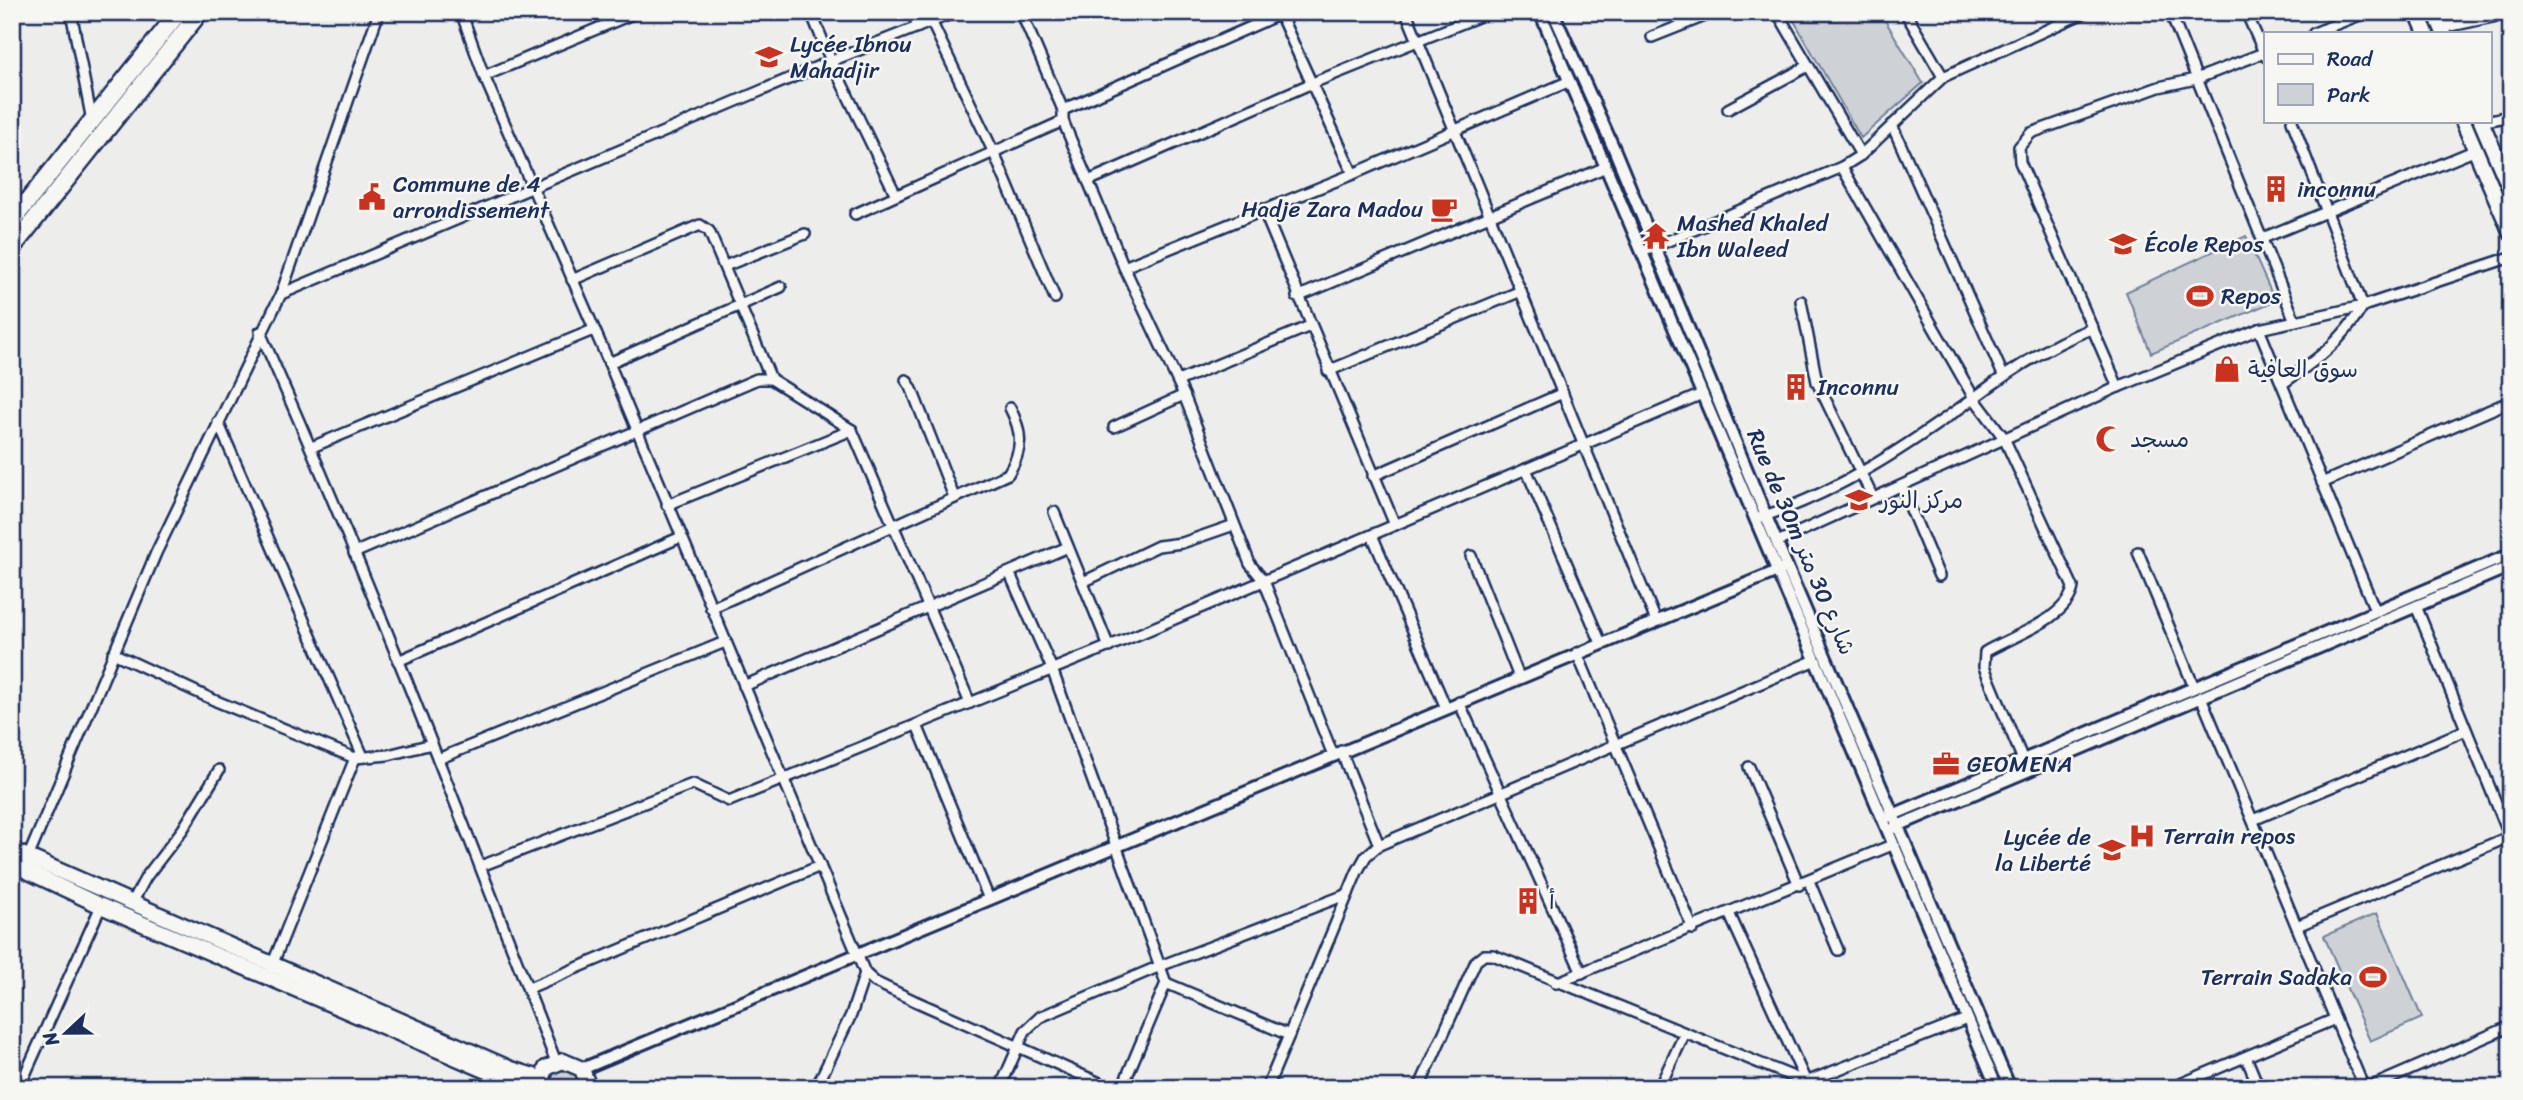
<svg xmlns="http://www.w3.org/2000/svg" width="2523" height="1100" font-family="Sriracha,'Playpen Sans Arabic',sans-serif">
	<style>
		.grass { fill: url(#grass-dots); stroke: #74809a; stroke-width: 2 }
		.park { fill: #ced2d7; stroke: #74809a; stroke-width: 2 }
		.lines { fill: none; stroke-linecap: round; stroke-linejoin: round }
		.minor-casing { stroke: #1b2f5e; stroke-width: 14 }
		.tertiary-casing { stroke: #1b2f5e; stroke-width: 16 }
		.primary-casing { stroke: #1b2f5e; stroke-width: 19 }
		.trunk-casing { stroke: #1b2f5e; stroke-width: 21 }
		.minor { stroke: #f6f6f2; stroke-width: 9 }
		.tertiary { stroke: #f6f6f2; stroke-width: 10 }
		.primary { stroke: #f6f6f2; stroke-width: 14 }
		.trunk { stroke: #f6f6f2; stroke-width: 16 }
		.labels { text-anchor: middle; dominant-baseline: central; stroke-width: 5; stroke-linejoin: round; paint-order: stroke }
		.poi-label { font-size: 23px; fill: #1b2f5e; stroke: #f6f6f2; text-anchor: start }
		.street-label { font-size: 23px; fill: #1b2f5e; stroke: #f6f6f2 }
	</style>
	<defs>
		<pattern id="grass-dots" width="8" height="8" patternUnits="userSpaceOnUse" patternTransform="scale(1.75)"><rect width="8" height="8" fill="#ced2d7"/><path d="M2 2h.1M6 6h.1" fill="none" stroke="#b0b5bb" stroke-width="1.8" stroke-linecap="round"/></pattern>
	</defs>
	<rect width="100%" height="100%" fill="#edeeec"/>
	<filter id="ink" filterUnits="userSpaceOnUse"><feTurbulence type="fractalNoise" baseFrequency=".0143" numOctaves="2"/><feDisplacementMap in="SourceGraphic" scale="14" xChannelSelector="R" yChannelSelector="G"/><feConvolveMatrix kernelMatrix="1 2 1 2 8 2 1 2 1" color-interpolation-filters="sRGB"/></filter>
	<g filter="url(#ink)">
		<polygon class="grass" points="564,1067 576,1071 582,1088 549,1088 554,1072"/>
		<g class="park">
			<polygon points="1789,12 1880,12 1923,83 1861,138"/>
			<polygon points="2246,236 2275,301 2151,353 2126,292"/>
			<polygon points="2377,913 2422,1018 2370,1041 2324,936"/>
		</g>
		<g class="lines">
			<defs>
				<g id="minor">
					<polyline points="71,12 92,121"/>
					<polyline points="461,12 484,76 609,363 865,973 875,982 915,1001 1111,1088"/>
					<polyline points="811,12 831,61 896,195"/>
					<polyline points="912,12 918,27"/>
					<polyline points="1021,12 1063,110 1063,121 1124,267 1184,395 1250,564 1264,581 1333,755"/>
					<polyline points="1279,12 1353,174"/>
					<polyline points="1406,12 1656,621"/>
					<polyline points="1777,12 1861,155"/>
					<polyline points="1905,12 1943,77"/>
					<polyline points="2170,12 2295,321"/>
					<polyline points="2246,12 2266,57"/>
					<polyline points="932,23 994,153 1055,298"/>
					<polyline points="2442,28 2511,13"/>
					<polyline points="2314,33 2367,12"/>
					<polyline points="1652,37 1715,12"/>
					<polyline points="484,76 637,12"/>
					<polyline points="1728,109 1808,66"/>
					<polyline points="1063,110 1280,14"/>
					<polyline points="2490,120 2511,116"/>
					<polyline points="1892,125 2003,375"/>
					<path d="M1842,167L1974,398L2004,438L2073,587C2068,619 2012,636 1985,652L1984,667L2023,760"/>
					<polyline points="1088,181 1310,84 1490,12"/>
					<polyline points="1263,209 1395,525"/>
					<polyline points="855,214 1063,121"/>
					<polyline points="2263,238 2476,150"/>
					<polyline points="1642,252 1842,167 1861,155 1943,77 2086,12"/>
					<polyline points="725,266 805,234"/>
					<polyline points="1124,267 1353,174 1570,81"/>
					<polyline points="572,280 700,225 709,231 771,379"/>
					<polyline points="281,294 379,12"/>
					<polyline points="1297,297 1606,167"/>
					<polyline points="1801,301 1817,382 1873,498"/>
					<polyline points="2259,329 2375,610"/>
					<path d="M260,332C367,572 461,817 556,1062"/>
					<polyline points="609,363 781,287"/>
					<polyline points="1328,371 1521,291"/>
					<polyline points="906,380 911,387 954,497"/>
					<polyline points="1178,381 1310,326"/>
					<path d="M2282,384C2315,361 2342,342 2363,306L2292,121"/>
					<polyline points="2118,387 2020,162 2019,147 2031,133 2159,87 2196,79 2266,52"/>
					<polyline points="218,422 362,754 355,758 271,968"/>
					<polyline points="1114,427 1184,395"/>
					<polyline points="312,447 593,330"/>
					<polyline points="1526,469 1601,643"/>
					<polyline points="1373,476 1563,393"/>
					<polyline points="2322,483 2511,401"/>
					<polyline points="1901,486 1939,576"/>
					<polyline points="667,505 852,430"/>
					<polyline points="1054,512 1109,647"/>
					<path d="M1761,517C1838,493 1909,445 1974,398C2011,370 2049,345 2093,328"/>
					<polyline points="1372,535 1446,708"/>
					<polyline points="1777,542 2118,387 2259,329 2363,306 2511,257"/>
					<polyline points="2138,552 2194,687"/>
					<polyline points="354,553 757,379 771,379 852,430 970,703"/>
					<polyline points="1471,556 1519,677"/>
					<polyline points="1010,574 1052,669 1166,983 1122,1088"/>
					<polyline points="1083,582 1158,546 1182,543 1234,525"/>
					<polyline points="2416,606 2510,837"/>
					<path d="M711,608L1008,474C1023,450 1023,433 1010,408"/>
					<polyline points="113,653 216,701 355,758 388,755 432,744"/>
					<polyline points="1577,653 1693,929"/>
					<polyline points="398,661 681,537"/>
					<polyline points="744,686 1068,547"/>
					<polyline points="2201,697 2364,1088"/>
					<polyline points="1459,702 1582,973"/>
					<polyline points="917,725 989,899"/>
					<polyline points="1341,751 1379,845"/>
					<polyline points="438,759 725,642"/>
					<polyline points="1749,767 1799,885"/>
					<polyline points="2253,820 2466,730"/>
					<polyline points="27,860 156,553 281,294 831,61 956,12"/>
					<polyline points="481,866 693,784 729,801 1139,634 1702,394"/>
					<polyline points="1809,881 1838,950"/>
					<polyline points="132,903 146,877 183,829 219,770"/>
					<polyline points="1729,913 1807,1084"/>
					<polyline points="2297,926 2511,836"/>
					<polyline points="1166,983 1289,1035"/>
					<polyline points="1556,983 1892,845"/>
					<polyline points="529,988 820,866"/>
					<polyline points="2246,1057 2259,1088"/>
					<polyline points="19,1088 101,906"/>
					<polyline points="816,1088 851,1015 865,973"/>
					<polyline points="1000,1088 1025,1031 1040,1017 1160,966 1348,894"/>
					<polyline points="1267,1088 1357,872 1366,856 1379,845 1813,661"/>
					<polyline points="1419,1088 1476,961 1484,955 1493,955 1806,1082 1967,1019"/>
					<polyline points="1659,1088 1684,1035"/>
					<polyline points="2171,1088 2335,1019"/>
					<polyline points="2368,1088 2511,1026"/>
				</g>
				<g id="tertiary">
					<polyline points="1540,12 1997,1088"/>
					<polyline points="1553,12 1615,151 1787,567 2010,1088"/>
					<polyline points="1888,817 2511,554"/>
					<polyline points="1895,827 2511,566"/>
					<polyline points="582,1069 1787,567"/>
				</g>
				<g id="primary">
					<polyline points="2417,12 2426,33"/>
					<polyline points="2435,12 2444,33"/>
					<polyline points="2463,121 2511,233"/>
					<polyline points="2481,121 2511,191"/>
					<polyline points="12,850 511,1069 540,1078"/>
					<polyline points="12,864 101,906 527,1088"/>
					<polyline points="540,1088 546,1068 563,1061 582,1069 589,1088"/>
				</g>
				<g id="trunk">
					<polyline points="12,221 179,12"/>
					<polyline points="12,248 200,12"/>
				</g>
			</defs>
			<use href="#minor" class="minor-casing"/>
			<use href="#tertiary" class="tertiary-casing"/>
			<use href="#primary" class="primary-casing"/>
			<use href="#trunk" class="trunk-casing"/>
			<use href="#minor" class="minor"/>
			<use href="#tertiary" class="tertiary"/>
			<use href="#primary" class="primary"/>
			<use href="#trunk" class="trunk"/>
		</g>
	</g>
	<defs>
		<symbol id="school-bare" viewBox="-9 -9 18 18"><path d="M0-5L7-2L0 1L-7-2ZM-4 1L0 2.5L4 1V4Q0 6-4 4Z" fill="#c8321e" stroke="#f6f6f2" stroke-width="2.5" paint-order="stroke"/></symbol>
		<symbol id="building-bare" viewBox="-9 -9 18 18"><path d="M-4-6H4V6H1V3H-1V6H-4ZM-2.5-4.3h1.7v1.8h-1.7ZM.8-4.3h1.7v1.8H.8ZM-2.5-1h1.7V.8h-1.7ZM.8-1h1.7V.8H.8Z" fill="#c8321e" stroke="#f6f6f2" stroke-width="2.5" paint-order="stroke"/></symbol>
		<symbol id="civic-bare" viewBox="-9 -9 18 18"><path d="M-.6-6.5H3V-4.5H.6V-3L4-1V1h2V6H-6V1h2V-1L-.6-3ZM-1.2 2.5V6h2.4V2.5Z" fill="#c8321e" stroke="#f6f6f2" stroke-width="2.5" paint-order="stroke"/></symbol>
		<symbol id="cafe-bare" viewBox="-9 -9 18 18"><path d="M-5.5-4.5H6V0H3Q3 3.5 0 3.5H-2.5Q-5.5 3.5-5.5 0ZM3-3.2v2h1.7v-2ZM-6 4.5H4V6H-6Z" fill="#c8321e" stroke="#f6f6f2" stroke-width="2.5" paint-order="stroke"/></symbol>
		<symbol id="temple-bare" viewBox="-9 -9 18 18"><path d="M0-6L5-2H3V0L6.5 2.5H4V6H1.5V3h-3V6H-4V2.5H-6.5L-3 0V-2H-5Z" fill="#c8321e" stroke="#f6f6f2" stroke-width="2.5" paint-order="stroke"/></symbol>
		<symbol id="stadium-bare" viewBox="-9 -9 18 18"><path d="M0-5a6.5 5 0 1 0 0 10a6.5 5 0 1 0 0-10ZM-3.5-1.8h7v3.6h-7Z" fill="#c8321e" stroke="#f6f6f2" stroke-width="2.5" paint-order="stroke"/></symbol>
		<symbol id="shop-bare" viewBox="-9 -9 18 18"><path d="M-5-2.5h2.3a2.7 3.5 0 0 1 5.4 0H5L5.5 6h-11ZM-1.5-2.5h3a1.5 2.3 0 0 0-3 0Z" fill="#c8321e" stroke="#f6f6f2" stroke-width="2.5" paint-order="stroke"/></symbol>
		<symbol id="mosque-bare" viewBox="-9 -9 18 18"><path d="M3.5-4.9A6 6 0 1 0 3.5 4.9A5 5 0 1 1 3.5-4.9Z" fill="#c8321e" stroke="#f6f6f2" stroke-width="2.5" paint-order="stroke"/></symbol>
		<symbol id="office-bare" viewBox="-9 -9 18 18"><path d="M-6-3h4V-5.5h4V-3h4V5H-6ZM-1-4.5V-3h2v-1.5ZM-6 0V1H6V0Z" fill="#c8321e" stroke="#f6f6f2" stroke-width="2.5" paint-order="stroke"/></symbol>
		<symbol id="hospital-bare" viewBox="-9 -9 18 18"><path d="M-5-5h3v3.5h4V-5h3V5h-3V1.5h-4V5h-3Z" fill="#c8321e" stroke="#f6f6f2" stroke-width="2.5" paint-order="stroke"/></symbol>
	</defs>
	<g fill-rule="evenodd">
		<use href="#school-bare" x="750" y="38" width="38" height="38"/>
		<use href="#building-bare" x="2257" y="170" width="38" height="38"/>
		<use href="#civic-bare" x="353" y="178" width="38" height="38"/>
		<use href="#cafe-bare" x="1425" y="190" width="38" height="38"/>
		<use href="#temple-bare" x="1637" y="217" width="38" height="38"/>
		<use href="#school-bare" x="2104" y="225" width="38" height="38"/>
		<use href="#stadium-bare" x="2181" y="277" width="38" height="38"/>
		<use href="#shop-bare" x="2208" y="350" width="38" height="38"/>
		<use href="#building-bare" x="1777" y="368" width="38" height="38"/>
		<use href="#mosque-bare" x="2090" y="420" width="38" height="38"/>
		<use href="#school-bare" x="1840" y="481" width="38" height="38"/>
		<use href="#office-bare" x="1927" y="745" width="38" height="38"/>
		<use href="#hospital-bare" x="2123" y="817" width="38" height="38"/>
		<use href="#school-bare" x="2093" y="831" width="38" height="38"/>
		<use href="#building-bare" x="1509" y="882" width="38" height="38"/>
		<use href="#stadium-bare" x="2354" y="958" width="38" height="38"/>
	</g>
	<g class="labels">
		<g class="poi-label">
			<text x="790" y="44">Lycée Ibnou<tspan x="790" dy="26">Mahadjir</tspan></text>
			<text x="393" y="184">Commune de 4<tspan x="393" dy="26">arrondissement</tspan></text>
			<text x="2297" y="189">inconnu</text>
			<text x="1423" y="209" text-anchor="end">Hadje Zara Madou</text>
			<text x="1677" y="223">Mashed Khaled<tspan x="1677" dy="26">Ibn Waleed</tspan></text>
			<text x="2144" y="244">École Repos</text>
			<text x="2221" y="296">Repos</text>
			<text x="2248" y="369">سوق العافية</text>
			<text x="1817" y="387">Inconnu</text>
			<text x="2130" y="439">مسجد</text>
			<text x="1880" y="500">مركز النور</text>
			<text x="1967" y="764">GEOMENA</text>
			<text x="2163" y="836">Terrain repos</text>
			<text x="2091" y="837" text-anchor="end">Lycée de<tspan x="2091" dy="26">la Liberté</tspan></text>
			<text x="1549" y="901">أ</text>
			<text x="2352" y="977" text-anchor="end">Terrain Sadaka</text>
		</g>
		<g class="street-label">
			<text transform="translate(1801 542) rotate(67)">Rue de 30m شارع 30 متر</text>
		</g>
	</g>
	<rect width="2523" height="1100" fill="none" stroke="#f6f6f2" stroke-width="42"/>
	<rect x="21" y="21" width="2481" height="1058" fill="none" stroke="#1b2f5e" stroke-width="2.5" filter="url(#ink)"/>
	<rect x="2264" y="32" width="228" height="91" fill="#f6f6f2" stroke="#9ea6b7" stroke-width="2"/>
	<rect x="2278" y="54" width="35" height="10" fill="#f6f6f2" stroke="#9ea6b7" stroke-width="2"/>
	<text x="2327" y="66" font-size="21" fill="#1b2f5e">Road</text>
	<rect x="2278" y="84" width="35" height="21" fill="#ced2d7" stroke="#9ea6b7" stroke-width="2"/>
	<text x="2327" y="102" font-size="21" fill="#1b2f5e">Park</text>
	<g transform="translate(66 1033) rotate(248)" stroke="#f6f6f2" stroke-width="5" paint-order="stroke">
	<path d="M0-5L12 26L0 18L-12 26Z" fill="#1b2f5e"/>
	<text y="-10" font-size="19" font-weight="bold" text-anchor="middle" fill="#1b2f5e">N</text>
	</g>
</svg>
